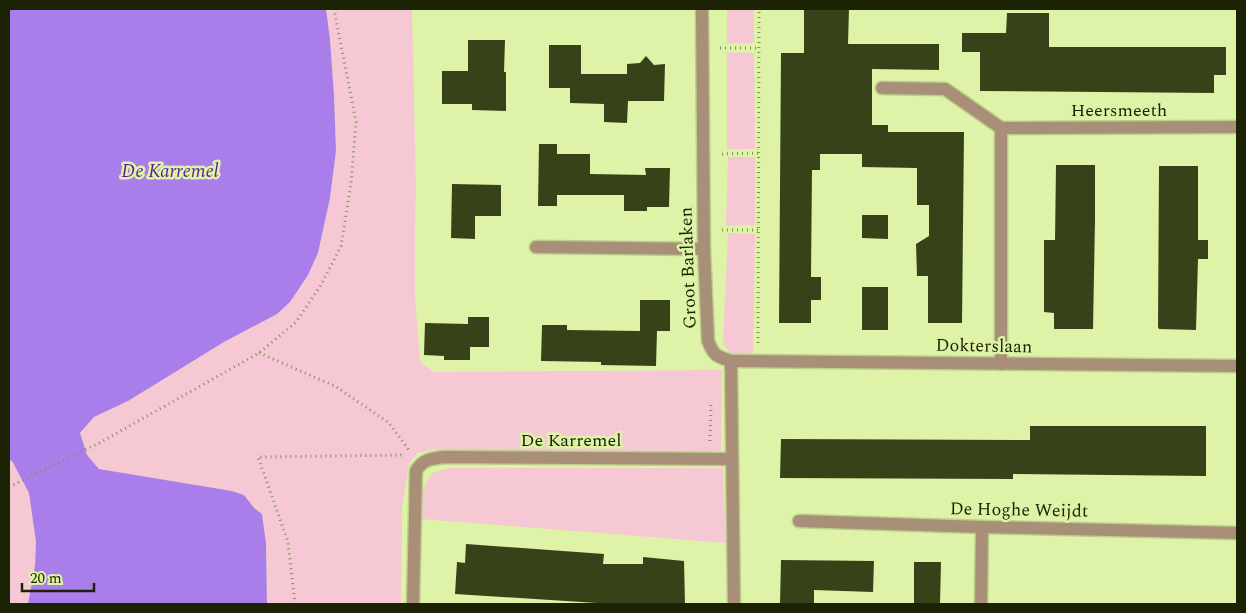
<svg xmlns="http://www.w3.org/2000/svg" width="1246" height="613" font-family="Spectral,serif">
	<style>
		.green { fill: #f5c8d4 }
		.water { fill: #aa7eea }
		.building { fill: #384219 }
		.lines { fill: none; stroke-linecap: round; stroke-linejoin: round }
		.minor-casing { stroke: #bbce8a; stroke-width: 15 }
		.path { stroke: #82905a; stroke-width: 3; stroke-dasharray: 1 4; stroke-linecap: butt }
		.minor { stroke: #a98e78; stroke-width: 12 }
		.labels { text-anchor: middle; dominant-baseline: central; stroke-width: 5; stroke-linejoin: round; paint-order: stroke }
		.street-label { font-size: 18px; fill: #1c2305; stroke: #def3a7 }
		.water-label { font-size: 19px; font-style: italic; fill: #5e1c9d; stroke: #def3a7 }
	</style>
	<rect width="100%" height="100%" fill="#def3a7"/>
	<g class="green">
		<polygon points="326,9 412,9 416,190 415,222 415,297 420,361 433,372 722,370 721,451 437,450 437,449 418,453 409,463 402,508 401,604 267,604 266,543 262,514 254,508 244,495 232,491 99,469 87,455 80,433 94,417 128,401 224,342 277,314 290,302 308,275 318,253 330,198 336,151 334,96 330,39"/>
		<rect x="727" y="9" width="27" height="34"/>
		<polygon points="727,52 754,53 755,149 727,149"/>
		<polygon points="728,157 755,157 755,225 726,226"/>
		<polygon points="728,233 755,234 753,357 732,355 723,344"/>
		<polygon points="9,460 12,461 29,493 36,542 35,565 28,604 9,604"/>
		<polygon points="449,468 723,468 726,543 421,519 421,493 432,473"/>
	</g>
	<polygon class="water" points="9,9 326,9 330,39 334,96 336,151 330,198 318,253 308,275 290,302 277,314 224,342 128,401 94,417 80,433 87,455 99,469 232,491 244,495 254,508 262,514 266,543 267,604 28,604 35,565 36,542 29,493 12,461 9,460"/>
	<g class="building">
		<polygon points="804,9 849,9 848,44 939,44 939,70 872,69 872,125 888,125 888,132 964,132 962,323 928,323 928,276 917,276 916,244 929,236 929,205 917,205 917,168 862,167 862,154 820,154 820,170 812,170 811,277 821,277 821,300 811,300 811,323 779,323 781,53 804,53"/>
		<polygon points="1007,13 1049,13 1049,47 1226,47 1226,75 1214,75 1214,93 980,91 980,52 962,52 962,33 1006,33"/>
		<polygon points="468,40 505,40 504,72 506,72 506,111 472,110 472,104 442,104 442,71 468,71"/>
		<polygon points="549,45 581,45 581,74 627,74 627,64 640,63 646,56 654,65 665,64 664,101 628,101 627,123 604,122 604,104 570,103 570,88 549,88"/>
		<polygon points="539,144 557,144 557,154 590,154 590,174 646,175 645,168 670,168 669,207 647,207 647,211 624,211 624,195 557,195 557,206 538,206"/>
		<polygon points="1056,165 1095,165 1095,220 1093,329 1054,329 1054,313 1044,312 1044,240 1055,240"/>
		<polygon points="1159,166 1198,166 1198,240 1208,240 1208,259 1198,259 1196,330 1159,329 1158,327"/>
		<polygon points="452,184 501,185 501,216 475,216 475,239 451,238"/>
		<polygon points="862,215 888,215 888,239 862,238"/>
		<rect x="862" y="287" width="26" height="43"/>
		<polygon points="640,300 670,300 670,331 657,331 656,366 601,365 601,362 541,361 542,325 567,325 567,330 640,331"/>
		<polygon points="468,317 489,317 489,347 470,347 470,360 444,360 444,356 424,355 425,323 468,324"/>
		<polygon points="1030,426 1206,426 1206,476 1013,474 1013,479 780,478 781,439 1030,440"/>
		<polygon points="466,544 604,554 603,564 643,564 643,557 684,561 685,604 597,604 597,603 455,594 457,562 465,563"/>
		<polygon points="781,560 874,561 873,592 814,590 814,604 780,604"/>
		<polygon points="914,562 941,562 940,604 914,604"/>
	</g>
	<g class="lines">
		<defs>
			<g id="minor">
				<path d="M702,9L704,249L708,341C714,356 716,356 731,361L734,604"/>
				<polyline points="882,88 945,89 1001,128 1237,127"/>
				<polyline points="1001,128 1001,364"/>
				<polyline points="536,247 704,249"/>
				<polyline points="731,361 1237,366"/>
				<polyline points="799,521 982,527 1237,533"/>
				<path d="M413,604L416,471C423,459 431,459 444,457L732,459"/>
				<polyline points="981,604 982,527"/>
			</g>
		</defs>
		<use href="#minor" class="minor-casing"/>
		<g class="path">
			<polyline points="720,48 759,48"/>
			<polyline points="722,154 759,153"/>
			<polyline points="722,230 759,230"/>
			<polyline points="758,343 759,9"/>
			<polyline points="259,353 335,386 389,423 409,450"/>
			<polyline points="710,441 711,402"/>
			<polyline points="9,487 101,442 259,353 296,322 321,285 341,246 351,183 356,122 334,9"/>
			<polyline points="295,604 288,542 258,457 405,455"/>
		</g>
		<use href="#minor" class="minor"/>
	</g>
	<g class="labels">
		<g class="street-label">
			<text x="1119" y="110">Heersmeeth</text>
			<text transform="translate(688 268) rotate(-92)">Groot Barlaken</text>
			<text transform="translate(984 346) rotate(1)">Dokterslaan</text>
			<text x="571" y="440">De Karremel</text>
			<text transform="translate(1019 510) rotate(1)">De Hoghe Weijdt</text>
		</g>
		<g class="water-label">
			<text x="170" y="171">De Karremel</text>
		</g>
	</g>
	<rect width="1246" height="613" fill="none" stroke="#1c2305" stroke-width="20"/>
	<path d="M22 583v8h72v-8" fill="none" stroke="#1c2305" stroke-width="2.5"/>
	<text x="30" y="583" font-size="15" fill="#1c2305" stroke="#def3a7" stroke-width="4" paint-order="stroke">20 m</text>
</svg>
